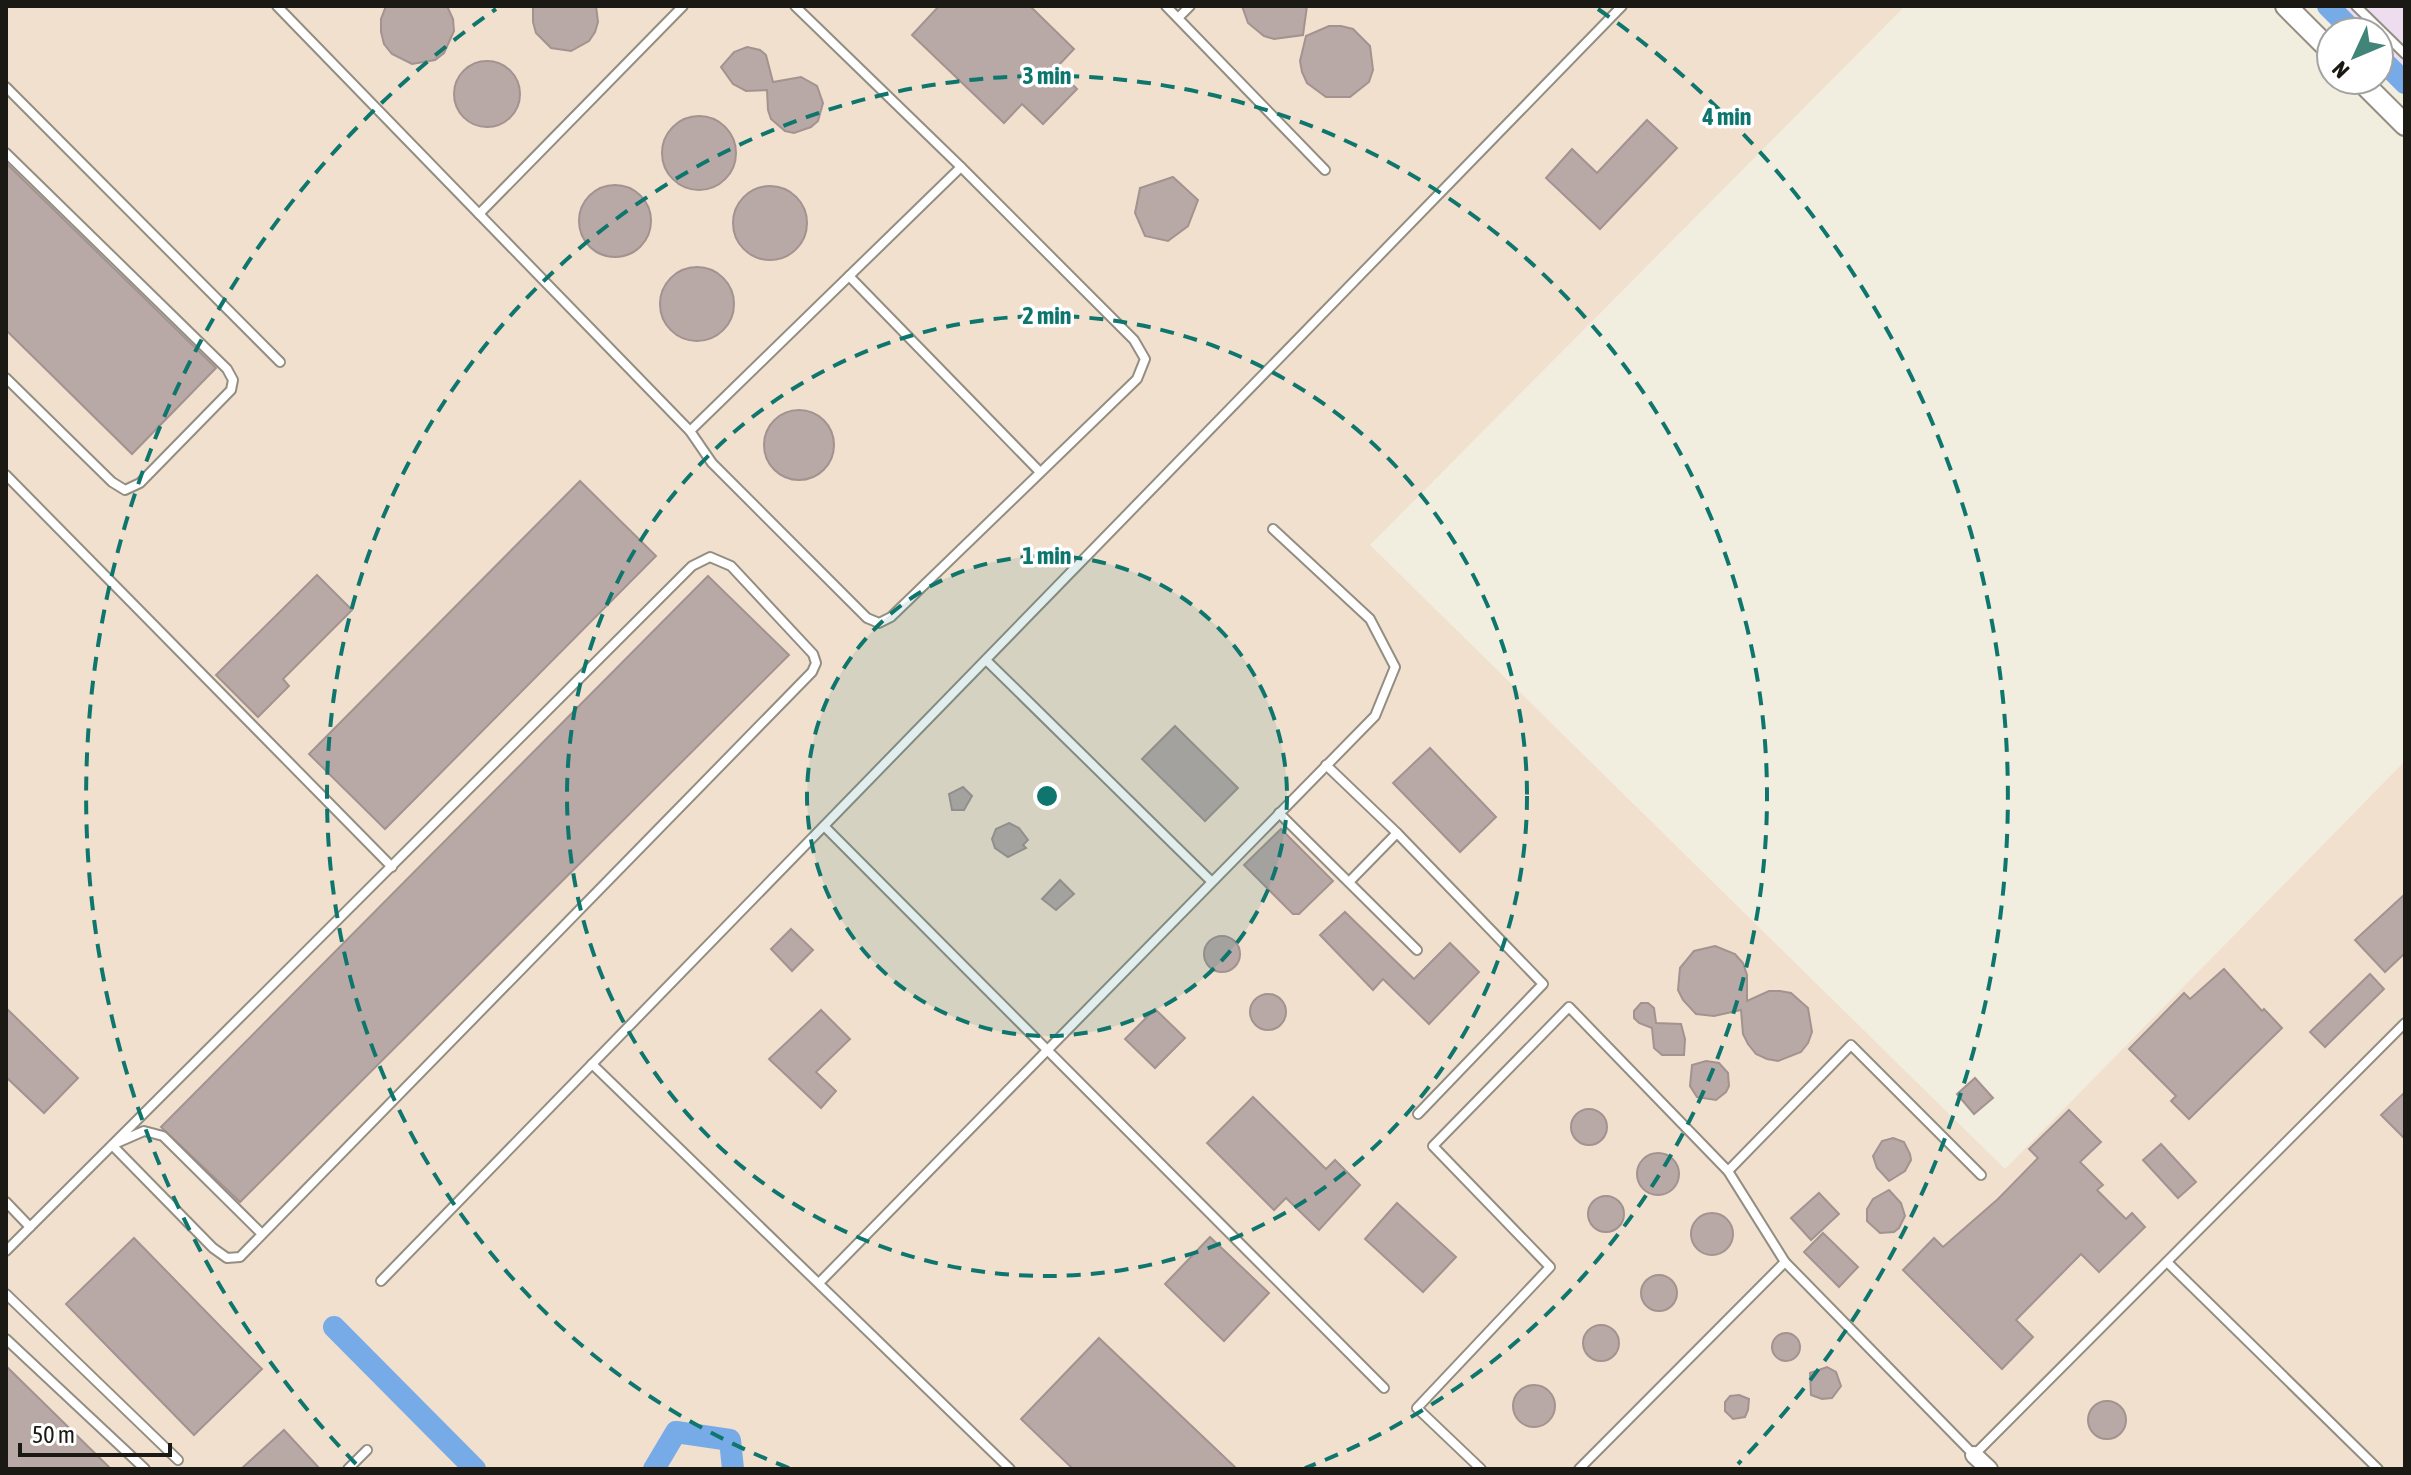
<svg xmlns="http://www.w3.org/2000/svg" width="2411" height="1475" font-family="'Asap Condensed',sans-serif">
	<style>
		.commercial { fill: #edddef }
		.industrial { fill: #f2e0cf }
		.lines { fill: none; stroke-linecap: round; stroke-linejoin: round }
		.canal { stroke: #76abe7; stroke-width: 22 }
		.building { fill: #b9a9a6; stroke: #a29390; stroke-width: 2 }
		.service-casing { stroke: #928f82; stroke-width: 12 }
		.minor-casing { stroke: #928f82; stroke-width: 20 }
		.tertiary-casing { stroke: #928f82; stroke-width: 24 }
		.service { stroke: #fff; stroke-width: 8 }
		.minor { stroke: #fff; stroke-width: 16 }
		.tertiary { stroke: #fff; stroke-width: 20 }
		.ring { fill: none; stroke: #0f766e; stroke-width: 4; stroke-dasharray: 14 10 }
		.centre { fill: #0f766e; stroke: #fff; stroke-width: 4 }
		.ring-label { font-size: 24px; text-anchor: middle; font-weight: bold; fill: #0f766e; stroke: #fff; stroke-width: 7; stroke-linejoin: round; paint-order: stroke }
	</style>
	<rect width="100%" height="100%" fill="#f1eddf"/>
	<polygon class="commercial" points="2337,6 2405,6 2405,75 2379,48 2379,32 2363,32"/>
	<polygon class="industrial" points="6,6 1905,6 1370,545 2005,1169 2405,761 2405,1469 6,1469"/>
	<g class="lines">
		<g class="canal">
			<polyline points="2328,6 2354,32"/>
			<polyline points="2379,57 2405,83"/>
			<polyline points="334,1327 475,1469"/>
			<polyline points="654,1469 676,1432 730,1440 733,1469"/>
		</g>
	</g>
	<g class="building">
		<polygon points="386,6 447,6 453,19 454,31 444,53 435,60 412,64 392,54 384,44 381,32 381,19"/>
		<polygon points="533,6 596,6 598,22 595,32 589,41 571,51 551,48 536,33 533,22"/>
		<polygon points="939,6 1030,6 1074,49 1056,68 1077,89 1043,124 1022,104 1004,123 912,35"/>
		<polygon points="1242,6 1307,6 1303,35 1274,39 1264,36 1248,23"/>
		<polygon points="1329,26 1341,26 1353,29 1370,46 1373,70 1369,82 1350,97 1326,97 1307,83 1302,72 1300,61 1306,36"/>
		<polygon points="747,47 760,50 766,55 773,82 801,77 817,86 823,103 818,121 811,127 794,133 785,131 771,119 768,110 767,90 746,91 733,84 721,67 734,52"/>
		<circle cx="487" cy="94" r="33"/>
		<circle cx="699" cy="153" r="37"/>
		<polygon points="1647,120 1677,148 1600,229 1546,178 1572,149 1597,173"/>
		<polygon points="6,163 216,368 132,454 6,330"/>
		<polygon points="1173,177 1198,200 1188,226 1168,241 1145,236 1135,213 1140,188"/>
		<circle cx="615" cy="221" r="36"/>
		<circle cx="770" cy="223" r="37"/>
		<circle cx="697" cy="304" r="37"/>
		<circle cx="799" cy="445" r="35"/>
		<polygon points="580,481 656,556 385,829 309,754"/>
		<polygon points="317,575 352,610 283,679 289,686 258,717 216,675"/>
		<polygon points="708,576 789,655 240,1202 161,1127"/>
		<polygon points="1175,726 1238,788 1205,821 1142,759"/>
		<polygon points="1430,748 1496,817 1460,852 1393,783"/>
		<polygon points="963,787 972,796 964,810 952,810 949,794"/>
		<polygon points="1009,823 1019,828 1028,840 1023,845 1026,848 1008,857 995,848 992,839 996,829"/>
		<polygon points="1281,829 1333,881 1299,914 1293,914 1244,865"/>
		<polygon points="1060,880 1074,894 1056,910 1042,899"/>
		<polygon points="2405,894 2405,953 2385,972 2355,940"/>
		<polygon points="1345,912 1414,979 1450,943 1479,972 1429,1024 1383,979 1373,990 1320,935"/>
		<polygon points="791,929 813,950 792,971 771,949"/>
		<circle cx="1222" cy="954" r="18"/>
		<polygon points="1715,946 1735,954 1743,963 1747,975 1747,1001 1769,991 1780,991 1791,993 1808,1008 1812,1032 1808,1043 1801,1052 1778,1061 1767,1059 1756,1054 1748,1044 1743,1034 1741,1010 1714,1016 1696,1014 1683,1000 1678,990 1680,968 1694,951"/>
		<polygon points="2224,969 2262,1011 2264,1009 2282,1028 2189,1119 2171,1101 2176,1096 2129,1049 2184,993 2190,999"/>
		<polygon points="2370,974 2384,989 2325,1047 2310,1032"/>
		<circle cx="1268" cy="1012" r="18"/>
		<polygon points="1641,1003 1648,1003 1654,1008 1656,1023 1681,1024 1685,1039 1684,1055 1662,1055 1654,1048 1652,1028 1639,1023 1634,1018 1634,1011"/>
		<polygon points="6,1008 78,1078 44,1113 6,1077"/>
		<polygon points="1155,1009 1185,1038 1155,1068 1125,1039"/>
		<polygon points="821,1010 850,1039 816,1072 836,1091 821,1108 769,1059"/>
		<polygon points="1706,1061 1719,1063 1728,1073 1729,1086 1726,1092 1716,1100 1697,1097 1690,1086 1692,1065"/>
		<polygon points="1975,1078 1993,1098 1974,1114 1957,1094"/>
		<polygon points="2405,1092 2405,1139 2381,1115"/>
		<polygon points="1253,1097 1326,1169 1335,1160 1360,1185 1319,1230 1286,1198 1274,1210 1207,1143"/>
		<circle cx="1589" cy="1127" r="18"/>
		<polygon points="2069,1110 2101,1142 2080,1162 2103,1185 2097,1190 2126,1219 2132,1213 2145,1227 2099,1272 2081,1254 2016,1320 2033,1337 2002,1369 1903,1270 1934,1238 1943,1247 1998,1199 2038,1158 2029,1149"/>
		<polygon points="1893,1138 1904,1142 1910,1154 1911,1160 1905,1171 1889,1181 1877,1168 1873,1156 1882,1141"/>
		<polygon points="2161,1144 2196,1182 2178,1198 2143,1160"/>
		<circle cx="1658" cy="1174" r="21"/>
		<polygon points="1889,1190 1901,1203 1905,1216 1899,1228 1894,1232 1880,1233 1867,1221 1867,1209 1873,1199"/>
		<polygon points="1819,1193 1839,1214 1811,1240 1791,1218"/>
		<circle cx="1606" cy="1214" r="18"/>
		<polygon points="1397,1203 1456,1257 1423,1292 1365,1239"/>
		<circle cx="1712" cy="1234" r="21"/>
		<polygon points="1823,1233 1858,1267 1839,1287 1804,1252"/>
		<polygon points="1210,1237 1269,1293 1224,1341 1165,1284"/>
		<polygon points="134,1238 262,1369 194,1435 66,1304"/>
		<circle cx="1659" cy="1293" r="18"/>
		<circle cx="1601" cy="1343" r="18"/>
		<circle cx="1786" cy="1347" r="14"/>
		<polygon points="1099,1338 1237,1469 1073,1469 1021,1419"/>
		<polygon points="6,1366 111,1469 6,1469"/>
		<polygon points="1827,1367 1836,1372 1841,1386 1832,1398 1822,1399 1811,1395 1810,1373"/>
		<circle cx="1534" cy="1406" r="21"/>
		<polygon points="1739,1395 1749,1399 1748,1410 1745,1417 1733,1419 1725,1411 1725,1402 1730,1396"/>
		<circle cx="2107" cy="1420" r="19"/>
		<polygon points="284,1430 320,1469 241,1469"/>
	</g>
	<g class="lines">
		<defs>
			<g id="service">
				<polyline points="277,6 690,431 712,463 867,618 879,623 891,617 1137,379 1145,359 1134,340 961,167 795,6"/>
				<polyline points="1166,6 1325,170"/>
				<polyline points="2356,6 2405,54"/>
				<polyline points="1178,18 1190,6"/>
				<polyline points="6,87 280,362"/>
				<polyline points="6,153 227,369 233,380 231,390 140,483 125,490 112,482 6,378"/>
				<polyline points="479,214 683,6"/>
				<polyline points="849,276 1040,472"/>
				<polyline points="690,431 961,167"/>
				<polyline points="6,475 392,867"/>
				<polyline points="986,660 1211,881"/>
				<polyline points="1326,765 1397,833 1543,984 1418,1114"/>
				<polyline points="1279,813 1417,950"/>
				<polyline points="824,826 1384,1388"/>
				<polyline points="1349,882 1397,833"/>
				<polyline points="592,1064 1010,1469"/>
				<polyline points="1728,1171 1851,1045 1981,1175"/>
				<polyline points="6,1202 30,1227"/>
				<polyline points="6,1251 692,566 710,557 731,566 813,654 816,663 812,672 240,1257 227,1258 213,1248 112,1145 144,1131 163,1136 262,1234"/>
				<polyline points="2167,1262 2378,1469"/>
				<polyline points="381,1281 1622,6"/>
				<polyline points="819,1283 1375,716 1395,667 1370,619 1273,529"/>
				<polyline points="6,1294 178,1460"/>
				<polyline points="6,1339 145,1469"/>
				<polyline points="348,1469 367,1450"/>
				<polyline points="1481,1469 1417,1408 1550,1267 1433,1146 1569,1007 1728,1171 1785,1262"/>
				<polyline points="1579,1469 1785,1262 1974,1455 2405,1023"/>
			</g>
			<polyline id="minor" points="1974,1455 1989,1469"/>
			<g id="tertiary">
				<polyline points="2286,6 2331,51"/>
				<polyline points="2360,80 2405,125"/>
			</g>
		</defs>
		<use href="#service" class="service-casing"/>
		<use href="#minor" class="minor-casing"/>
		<use href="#tertiary" class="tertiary-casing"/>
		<use href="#service" class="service"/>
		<use href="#minor" class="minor"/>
		<use href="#tertiary" class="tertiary"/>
	</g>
	<circle cx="1047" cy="796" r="240" fill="#0f766e" fill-opacity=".12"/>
	<g class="ring">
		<circle cx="1047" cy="796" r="240"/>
		<circle cx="1047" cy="796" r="480"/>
		<path d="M789 1468A720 720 0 1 1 1305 1468"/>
		<path d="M356 1464A961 961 0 0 1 496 9M1598 9A961 961 0 0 1 1738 1464"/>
	</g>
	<circle cx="1047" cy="796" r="12" class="centre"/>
	<g class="ring-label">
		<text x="1047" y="84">3 min</text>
		<text x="1727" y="125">4 min</text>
		<text x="1047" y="324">2 min</text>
		<text x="1047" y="564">1 min</text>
	</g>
	<rect width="2411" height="1475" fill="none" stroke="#1a1914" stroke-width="16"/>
	<g transform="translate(2355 56) rotate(226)"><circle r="38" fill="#ffffff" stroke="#a3a3a1" stroke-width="2"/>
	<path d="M0-6L14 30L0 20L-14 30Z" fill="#418578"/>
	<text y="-12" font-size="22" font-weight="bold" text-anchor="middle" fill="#1a1914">N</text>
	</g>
	<path d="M20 1443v12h150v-12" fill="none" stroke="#1a1914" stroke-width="4"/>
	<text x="32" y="1443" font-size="24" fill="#1a1914" stroke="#ffffff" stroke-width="6" paint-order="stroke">50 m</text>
</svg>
